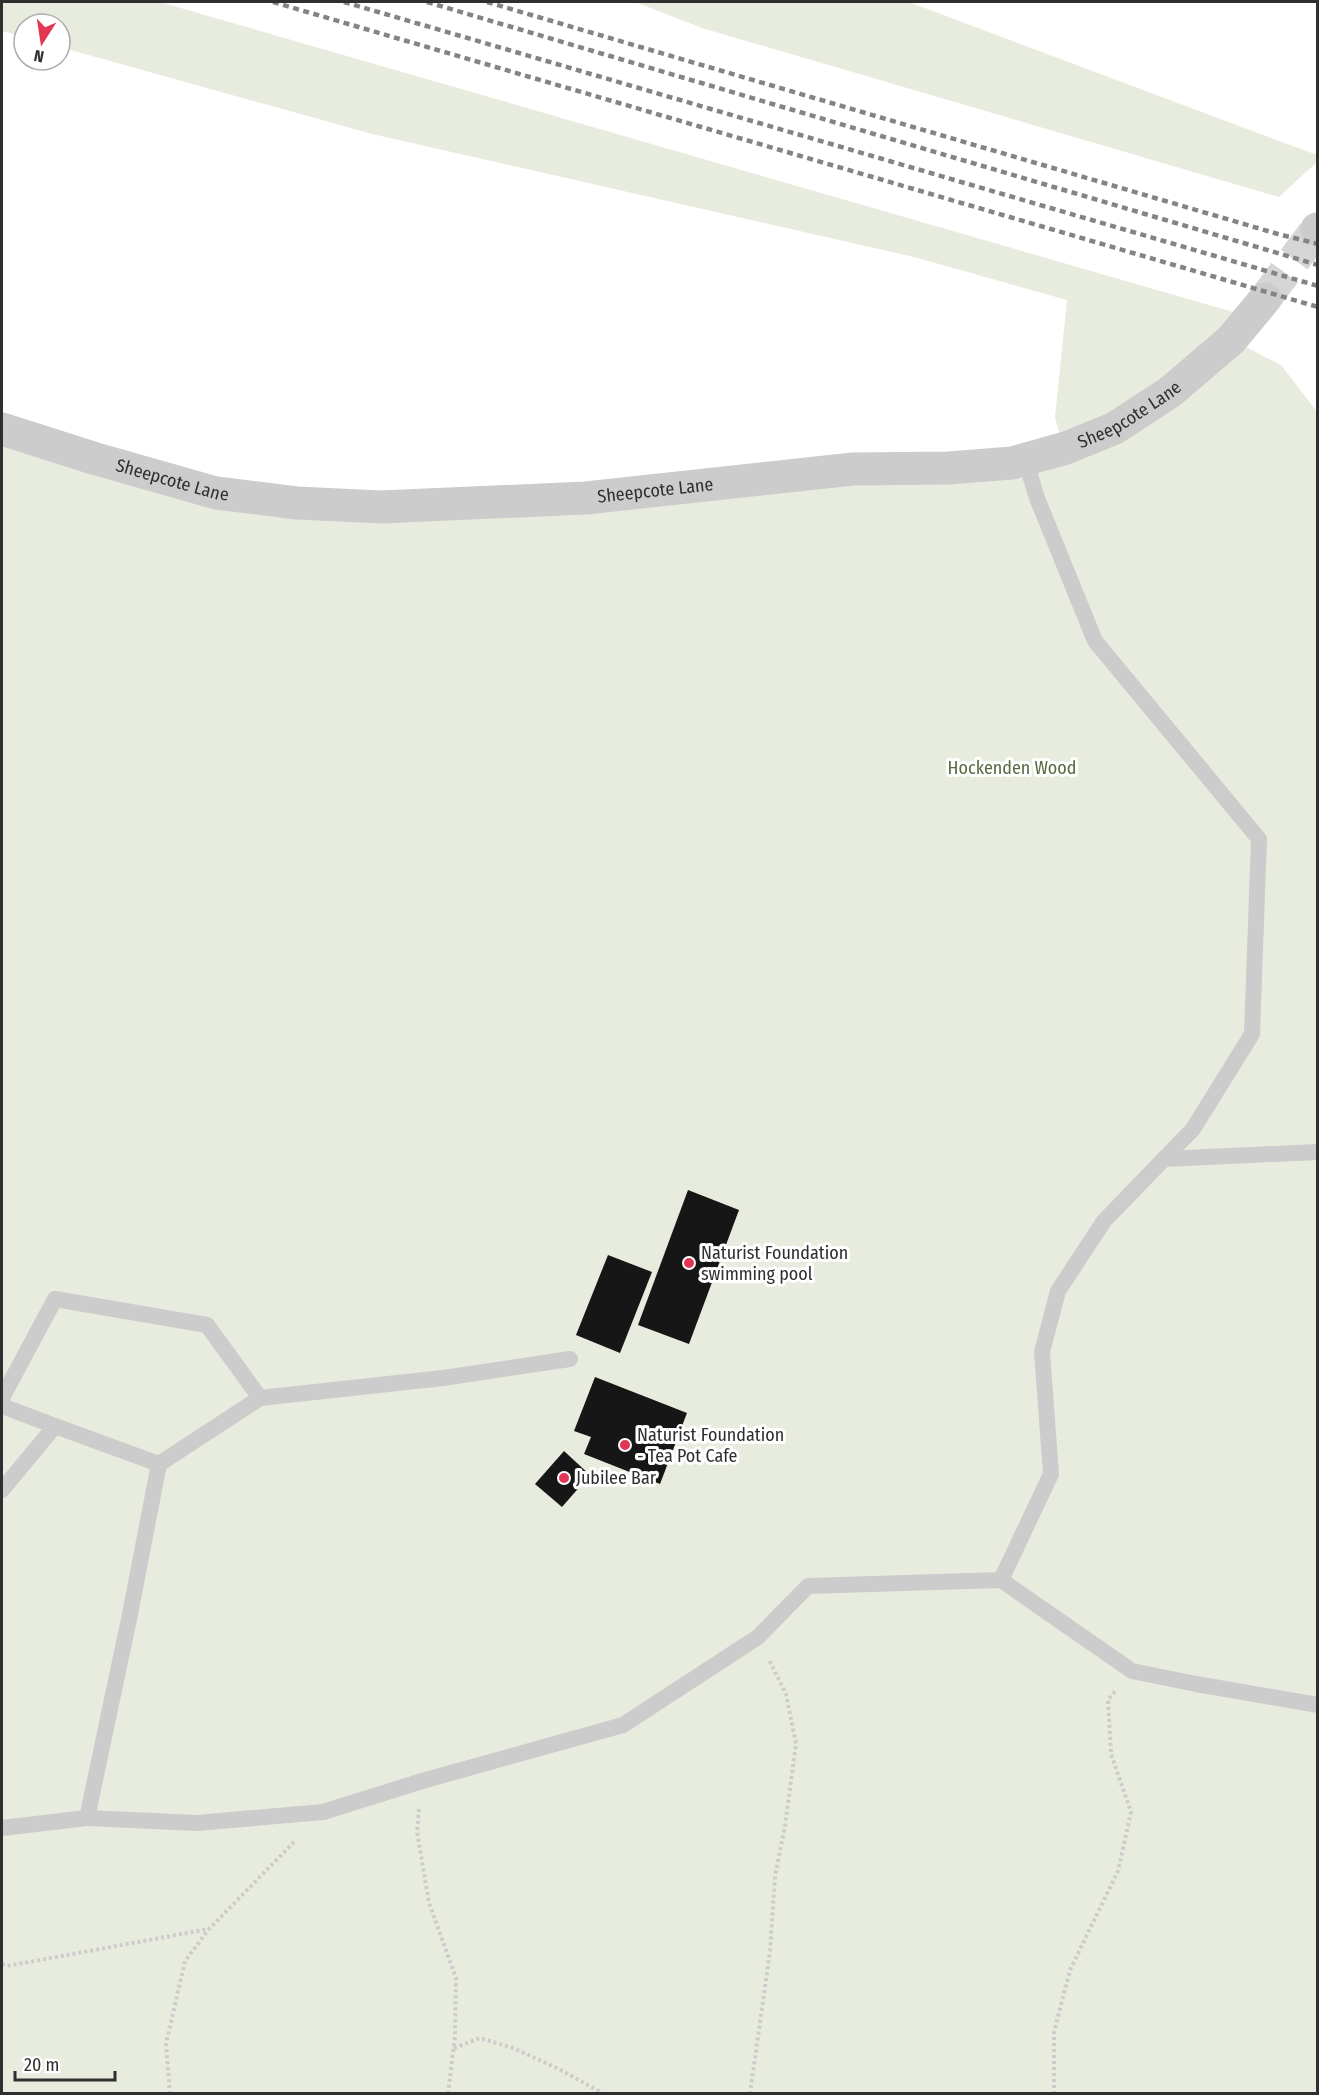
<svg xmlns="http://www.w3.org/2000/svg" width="1319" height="2095" font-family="'Fira Sans Condensed',sans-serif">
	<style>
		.green { fill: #e7ecde }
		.building { fill: #161616 }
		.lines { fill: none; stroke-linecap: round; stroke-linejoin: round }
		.minor-tunnel { stroke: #d5d5d5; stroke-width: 33; stroke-dasharray: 33 16; stroke-linecap: butt }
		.path { stroke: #ccc; stroke-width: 4; stroke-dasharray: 3 3; stroke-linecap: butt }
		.service { stroke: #ccc; stroke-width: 16 }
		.minor { stroke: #ccc; stroke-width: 33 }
		.rail { stroke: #848484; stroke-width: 4.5; stroke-dasharray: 6 4.5; stroke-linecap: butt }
		.poi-dot { fill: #e13754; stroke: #fff; stroke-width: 2 }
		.labels { text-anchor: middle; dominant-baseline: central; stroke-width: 6; stroke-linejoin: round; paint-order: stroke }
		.street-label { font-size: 18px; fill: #2f2f2f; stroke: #fff }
		.park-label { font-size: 18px; fill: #576a3e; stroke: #fff }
		.poi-label { font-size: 18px; fill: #2f2f2f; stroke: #fff; text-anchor: start }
	</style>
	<rect width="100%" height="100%" fill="#fff"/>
	<g class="green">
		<polygon points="2,2 160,2 1240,314 1165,386 1061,440 1055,417 1067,300 914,257 372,134 60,47 60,24 24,24 24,37 2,31"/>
		<polygon points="635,2 909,2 1317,155 1317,162 1279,197 702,28"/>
		<polygon points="1244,346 1281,365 1318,413 1317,2093 2,2093 2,433 296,505 1013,464"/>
	</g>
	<g class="building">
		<polygon points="688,1190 739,1210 689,1344 638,1325"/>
		<polygon points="608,1255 652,1272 620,1353 576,1335"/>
		<polygon points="595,1377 687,1413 660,1484 584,1454 591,1437 574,1431"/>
		<polygon points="564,1451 590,1475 562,1507 535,1484"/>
	</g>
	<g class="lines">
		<polyline class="minor-tunnel" points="1265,299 1317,229"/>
		<g class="path">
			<polyline points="419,1809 417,1832 429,1903 456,1978 455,2036 448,2094"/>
			<polyline points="2,1964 7,1966 209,1929"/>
			<polyline points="454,2048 480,2038 513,2048 559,2069 604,2094"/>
			<polyline points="170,2094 166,2044 185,1961 209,1929 296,1840"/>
			<polyline points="750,2094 770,1951 775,1876 785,1826 796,1744 786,1694 769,1660"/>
			<polyline points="1054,2094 1054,2032 1070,1970 1118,1871 1131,1812 1111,1754 1108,1700 1116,1690"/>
		</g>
		<g class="service">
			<polyline points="1164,1159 1318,1152"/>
			<polyline points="570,1359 443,1378 260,1398 159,1464 129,1619 87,1818 197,1823 323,1812 422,1781 623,1725 758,1637 808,1586 1001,1580 1132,1671 1196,1684 1318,1705"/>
			<polyline points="2,1398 55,1299 207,1325 260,1398"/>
			<polyline points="2,1406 55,1426"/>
			<polyline points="2,1490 55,1426 159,1464"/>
			<polyline points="1001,1580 1051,1474 1042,1352 1058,1291 1104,1221 1193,1129 1252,1034 1259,839 1095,641 1037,498 1025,459"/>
			<polyline points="2,1828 87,1818"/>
		</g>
		<g class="minor">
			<polyline points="1317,229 1318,229"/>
			<path id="s1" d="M2,429L93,458L216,493L297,503L381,507L586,498L853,469L949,468L1012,463L1066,448L1115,428L1170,392L1231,340L1265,299"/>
		</g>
		<g class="rail">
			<polyline points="273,2 1318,307"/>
			<polyline points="344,2 1318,286"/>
			<polyline points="427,2 1318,265"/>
			<polyline points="487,2 1278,234 1318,244"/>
		</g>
	</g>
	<g class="poi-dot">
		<circle cx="689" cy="1263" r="6"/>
		<circle cx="625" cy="1445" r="6"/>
		<circle cx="564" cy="1478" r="6"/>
	</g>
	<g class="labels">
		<g class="street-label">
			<text stroke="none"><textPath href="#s1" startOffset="1150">Sheepcote Lane</textPath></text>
			<text stroke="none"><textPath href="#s1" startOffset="178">Sheepcote Lane</textPath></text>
			<text stroke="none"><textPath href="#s1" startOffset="664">Sheepcote Lane</textPath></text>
		</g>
		<g class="park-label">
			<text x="1012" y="768">Hockenden Wood</text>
		</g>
		<g class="poi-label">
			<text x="701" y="1253">Naturist Foundation<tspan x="701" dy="21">swimming pool</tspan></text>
			<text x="637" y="1435">Naturist Foundation<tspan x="637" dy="21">- Tea Pot Cafe</tspan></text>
			<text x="576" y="1478">Jubilee Bar</text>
		</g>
	</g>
	<rect width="1319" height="2095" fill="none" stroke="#2f2f2f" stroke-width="6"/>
	<g transform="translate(42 42) rotate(192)"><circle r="28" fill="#ffffff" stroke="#acacac" stroke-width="1.5"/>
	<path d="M0-4.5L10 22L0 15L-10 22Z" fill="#e13754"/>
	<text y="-9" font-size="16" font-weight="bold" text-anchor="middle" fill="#2f2f2f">N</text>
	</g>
	<path d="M15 2071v9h100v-9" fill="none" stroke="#2f2f2f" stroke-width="3"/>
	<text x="24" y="2071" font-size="18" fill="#2f2f2f" stroke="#ffffff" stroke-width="4.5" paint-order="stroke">20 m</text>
</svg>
